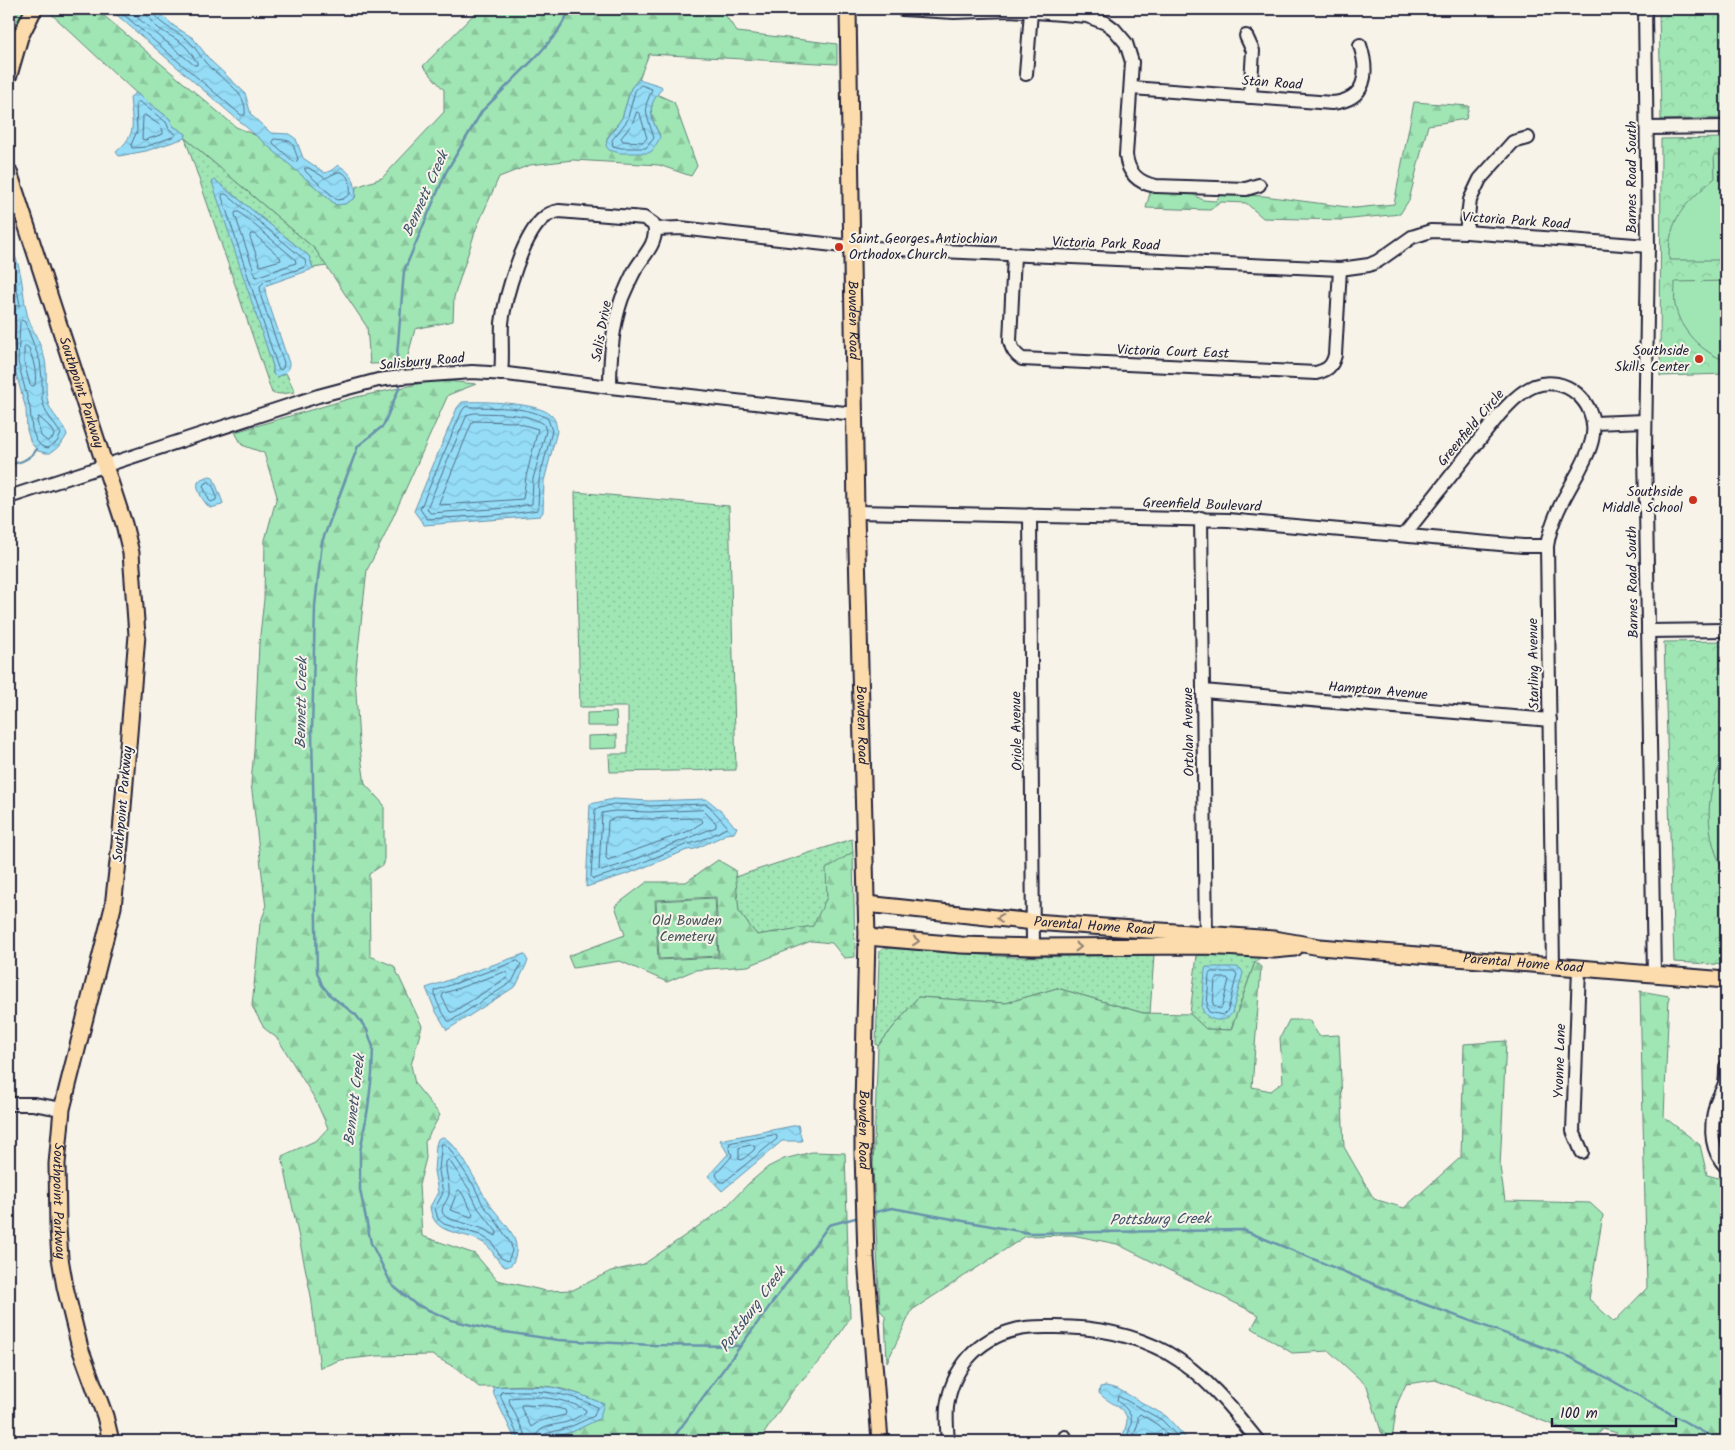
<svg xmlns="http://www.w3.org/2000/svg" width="1735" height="1450" font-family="Kalam,sans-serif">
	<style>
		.grass { fill: url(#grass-dots); stroke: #618478 }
		.forest { fill: url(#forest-firs); stroke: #618478; fill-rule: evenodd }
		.cemetery { fill: url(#cemetery-stones); stroke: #618478 }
		.park { fill: url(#park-crowns); stroke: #618478 }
		.garden { fill: #a0e6b4; stroke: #618478 }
		.water { fill: url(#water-waves); stroke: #6792ac }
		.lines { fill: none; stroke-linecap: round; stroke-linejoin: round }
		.shore { stroke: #506d86; stroke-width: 1 }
		.stream { stroke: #6792ac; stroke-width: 2.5 }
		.minor-casing { stroke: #22223b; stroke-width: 16 }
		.major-casing { stroke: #22223b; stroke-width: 19 }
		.minor { stroke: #f7f3e8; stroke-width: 12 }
		.major { stroke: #fcdcac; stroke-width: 15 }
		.oneway { stroke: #8f7f74 }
		.poi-dot { fill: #c8321e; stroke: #f7f3e8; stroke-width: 2 }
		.labels { text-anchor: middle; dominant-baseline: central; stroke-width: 4; stroke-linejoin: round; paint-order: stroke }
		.street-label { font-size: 14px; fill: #22223b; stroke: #f7f3e8 }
		.poi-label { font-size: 14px; fill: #22223b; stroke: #f7f3e8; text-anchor: end }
		.park-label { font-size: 14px; fill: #425359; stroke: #f7f3e8 }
		.water-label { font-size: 15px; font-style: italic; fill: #3f516a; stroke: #f7f3e8 }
	</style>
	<defs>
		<pattern id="grass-dots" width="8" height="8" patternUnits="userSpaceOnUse" patternTransform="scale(1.25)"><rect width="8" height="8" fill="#a0e6b4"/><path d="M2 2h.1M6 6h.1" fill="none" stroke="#8ac59c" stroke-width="1.8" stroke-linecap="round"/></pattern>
		<pattern id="forest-firs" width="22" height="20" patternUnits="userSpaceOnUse" patternTransform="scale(1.25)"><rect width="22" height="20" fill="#a0e6b4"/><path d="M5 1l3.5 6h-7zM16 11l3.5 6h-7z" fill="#8ac59c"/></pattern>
		<pattern id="cemetery-stones" width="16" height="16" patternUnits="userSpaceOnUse" patternTransform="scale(1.25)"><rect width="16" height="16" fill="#a0e6b4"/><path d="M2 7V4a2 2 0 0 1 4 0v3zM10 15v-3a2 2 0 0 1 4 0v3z" fill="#8ac59c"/></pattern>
		<pattern id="park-crowns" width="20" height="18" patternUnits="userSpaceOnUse" patternTransform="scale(1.25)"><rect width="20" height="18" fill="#a0e6b4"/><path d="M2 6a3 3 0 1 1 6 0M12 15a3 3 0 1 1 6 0" fill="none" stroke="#8ac59c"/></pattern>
		<pattern id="water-waves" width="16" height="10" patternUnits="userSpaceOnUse" patternTransform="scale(1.25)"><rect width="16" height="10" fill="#95ddf7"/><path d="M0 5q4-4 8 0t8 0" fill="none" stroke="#80bdd5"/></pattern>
	</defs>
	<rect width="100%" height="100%" fill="#f7f3e8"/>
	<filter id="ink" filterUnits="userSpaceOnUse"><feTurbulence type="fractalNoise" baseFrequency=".02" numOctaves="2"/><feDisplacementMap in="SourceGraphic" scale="10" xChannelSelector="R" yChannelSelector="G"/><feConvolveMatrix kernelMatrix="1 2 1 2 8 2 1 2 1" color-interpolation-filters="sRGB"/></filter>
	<g filter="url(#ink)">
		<g class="grass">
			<polygon points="185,138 315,249 327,266 313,268 309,256 215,180 273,366 273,374 276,377 286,373 295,392 281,394 272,393"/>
			<polygon points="575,492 729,506 736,770 610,772 609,754 628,754 628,707 580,707"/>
			<polygon points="852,839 853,852 827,869 827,897 814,926 757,935 739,912 735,877"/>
			<polygon points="884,948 1013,957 1154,955 1150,1013 1143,1013 1057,988 1006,1003 918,997 878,1046 876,1044 879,960 880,951"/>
			<polygon points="1197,955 1262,956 1255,962 1231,1030 1206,1029 1190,1014"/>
		</g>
		<g class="forest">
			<polygon points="9,9 25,9 9,49"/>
			<path d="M46,9H96L236,127L257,136L336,205L355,198L356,187L382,178L444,112V90L423,66L479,9H721L737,32L837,44V64L649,54L639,79L631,88L622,118L607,138L660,135C651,120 648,110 656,94L674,102L697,166L691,176L659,165L573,160L530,165L499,177L476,229L454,297L453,321L415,329L406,363L370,364L367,327L315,249L185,138L186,134L173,126L170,119L136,93Z"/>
			<polygon points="1414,102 1469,106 1466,119 1428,125 1409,200 1400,214 1342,220 1263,218 1246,203 1221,202 1210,210 1146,208 1151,189 1187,191 1203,200 1215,201 1222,194 1264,196 1355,208 1394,204"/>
			<path d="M437,380L476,384L448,395L384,537L367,570L355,676L359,742L365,784L384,805V864L369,874L370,956L394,966L422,1026L411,1065L415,1084L440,1115L425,1142L426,1158L419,1185L422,1236L475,1254L497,1280L546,1291L573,1290L611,1271L644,1264L726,1207L748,1184L768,1167L784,1159L812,1152L845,1153L850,1318L830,1349L793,1390L759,1441H545L548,1438L572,1432L603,1404C587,1397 570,1390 552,1387C528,1383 503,1387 479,1387L456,1368L432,1355L377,1356L340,1360L320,1368L311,1296L282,1156L317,1140L328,1128L315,1099L278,1039L264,1028L252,1006L260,924L266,908L251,783L254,751L259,644L264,599L265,540L277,496L264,453L242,445L235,432L352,398Z"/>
			<path d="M853,852L855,957L844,958L832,943L811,941L748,966L695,970L667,982L620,961L573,968L568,956L625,935L615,906L647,882H686L718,860L735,870L739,912L757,935L813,926L827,897L826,869ZM716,897L719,957L658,960L655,900Z"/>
			<polygon points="1255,962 1261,967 1252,1087 1271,1091 1283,1082 1280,1038 1289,1020 1309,1020 1319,1036 1339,1035 1344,1147 1374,1199 1404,1208 1461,1157 1464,1044 1506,1041 1500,1167 1505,1201 1590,1203 1603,1215 1589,1299 1614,1322 1647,1288 1640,991 1669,996 1664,1117 1700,1145 1707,1175 1726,1180 1726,1441 1619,1441 1617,1433 1603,1429 1593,1440 1435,1380 1406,1384 1397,1404 1392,1440 1384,1441 1367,1386 1329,1351 1292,1353 1252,1328 1259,1315 1117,1244 1072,1235 1026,1236 912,1310 887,1362 885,1316 880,1310 873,1167 878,1046 918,997 1006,1003 1057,988 1143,1013 1190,1014 1206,1029 1231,1030"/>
		</g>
		<polygon class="cemetery" points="715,898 718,956 659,959 656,901"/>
		<g class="park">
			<polygon points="1659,9 1726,9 1726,118 1661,120"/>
			<polygon points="1726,138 1726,374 1660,376 1661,139"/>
			<polygon points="1726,641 1726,965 1674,962 1664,642"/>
		</g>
		<g class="garden">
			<path d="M1714,155H1726V260H1669C1668,217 1685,204 1715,178Z"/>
			<path d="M1726,281V361C1702,352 1680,331 1675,305C1674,298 1675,289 1675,282Z"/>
			<polygon points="616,712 617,726 587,726 587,713"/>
			<polygon points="617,735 617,748 588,749 588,736"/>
			<path d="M1726,755V875C1704,837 1703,792 1726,755Z"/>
		</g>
		<g class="water">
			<path d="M110,9H155L174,26L193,38L210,60L245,93L251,115L271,133L289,134L296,139L303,158L325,173L332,170L338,165C352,173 357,182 355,198L345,204L336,205Z"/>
			<path d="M639,79L661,86L662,88C651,103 648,108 655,126C657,131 659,133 660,138L652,151L648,153H620L609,150L606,146L607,139L622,118L631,88Z"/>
			<path d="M136,93L170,119L173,126L186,134L185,138L146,151L119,156L116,152C138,133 132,125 130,97Z"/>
			<path d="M215,180L309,256L313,268L310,270L267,285L265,288L266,295L289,363C289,373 285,373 276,377L273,374V366L212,182Z"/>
			<path d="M9,246C22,262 22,289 26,309C29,326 41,342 45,360C48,374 44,388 48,402C51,415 63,422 67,435L60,446L50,453H46L38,451L31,443L27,430L26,409L13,363L12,350L16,326L9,301Z"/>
			<path d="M462,402C481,401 540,402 552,416C556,420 556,425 557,431L544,481L543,512L540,516L424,525L414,511L457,408Z"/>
			<path d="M210,476L213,477L223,503L222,505L210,508C204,503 194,487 199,481C201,478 207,477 210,476Z"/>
			<path d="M614,799L649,801L706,799C712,802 731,820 734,826L737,827L734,833L725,834L723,836L695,849L687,850L630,873L586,887L590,804Z"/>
			<polygon points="524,954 528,961 516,986 447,1030 435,1010 426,988"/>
			<path d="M1206,967H1236L1241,969L1243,973L1232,1013C1225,1025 1205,1021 1202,1008L1205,970Z"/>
			<polygon points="798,1125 802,1141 782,1141 722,1191 708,1176 728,1154 720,1140"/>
			<path d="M443,1137C459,1144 477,1185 487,1200C497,1218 522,1234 515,1257C513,1263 512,1266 505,1267C495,1260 492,1248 485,1244C463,1229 434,1238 430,1207L438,1192L434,1171L436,1145L438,1139Z"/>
			<polygon points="518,1386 551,1387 579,1394 604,1404 599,1419 572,1432 548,1438 545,1441 516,1441 494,1395 493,1387"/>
			<path d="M1106,1386L1118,1389L1166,1416L1189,1441H1121C1123,1435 1126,1428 1127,1421C1128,1408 1106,1402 1099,1393L1100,1387Z"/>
		</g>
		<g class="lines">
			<g class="shore">
				<path d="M117,9L241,115H245C248,90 219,79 205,62C200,56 195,47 189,41C179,32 154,23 152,9"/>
				<path d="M127,9L194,65H197V62C193,57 190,51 185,46C174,35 147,28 146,9"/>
				<polygon points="641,85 652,89 646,105 647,116 654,138 646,148 621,148 613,146 612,140 627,121 635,91"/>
				<polygon points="137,102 140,102 166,122 169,129 175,133 175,136 145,147 132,148 131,145 137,131 136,104"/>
				<polygon points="637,112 640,114 647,138 643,142 623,141 621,138 632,124"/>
				<polygon points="145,115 161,126 163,131 163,134 145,140 142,139 143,117"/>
				<path d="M275,139C295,141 291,140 298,159L297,161L294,162L273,143V140Z"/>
				<path d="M305,168H309L325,178C329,177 337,171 341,172C350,175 351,187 350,194L343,199L337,200L306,172Z"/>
				<polygon points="223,194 226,194 305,260 306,265 305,267 266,280 260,286 261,297 284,363 283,368 281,370 278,368 222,197"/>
				<polygon points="236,212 239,212 295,259 296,263 256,277 235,215"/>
				<polygon points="251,234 254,234 280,257 281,260 260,266 250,237"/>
				<polyline points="9,255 12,264 20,305 17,306 13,302 9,301"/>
				<polygon points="22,320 25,322 40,361 42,378 42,400 46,412 61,434 57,442 48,448 41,446 36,440 32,429 30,408 18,362 20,322"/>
				<path d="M26,346L29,348C33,360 37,372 35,385L33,386L30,385L24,362V349Z"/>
				<path d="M474,407C498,408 528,406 548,419L552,431L539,480L538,510L510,514L427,519L420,509L462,411L465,407Z"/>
				<path d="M475,413C496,414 525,412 544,424L546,431L533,479L532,504L509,508L430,513L427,508L467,415Z"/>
				<polygon points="39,417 49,426 54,434 53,438 47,441 41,436 37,421"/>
				<polygon points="473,421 514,422 538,429 526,477 523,499 441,505 439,504"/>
				<path d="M209,482C214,485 217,495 216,500L211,502L209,500L203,486L204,484Z"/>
				<path d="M614,804L649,806L705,804L709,806L728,827C716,834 700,842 685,845L629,868L593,879L591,877L595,810Z"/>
				<polygon points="703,810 716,823 716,827 626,863 601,871 599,869 602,813 615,811 649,812"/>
				<polygon points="616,818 649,819 699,818 703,822 689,831 608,860 606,858 608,821"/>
				<path d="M518,961L521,964L512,982L451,1021H448C443,1012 434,1001 435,991Z"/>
				<polygon points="505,972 508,974 507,978 453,1012 450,1012 442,997 443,994"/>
				<polygon points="1212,972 1235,972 1237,974 1228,1010 1223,1015 1209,1012 1207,1008 1209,974"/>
				<polygon points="1217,978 1227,978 1229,980 1222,1007 1220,1009 1213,1005 1215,980"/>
				<polygon points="774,1135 777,1136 777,1139 724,1182 721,1182 717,1177 716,1174 732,1156 729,1146 730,1143"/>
				<polygon points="442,1144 445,1144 449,1148 474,1186 483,1205 492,1215 511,1244 512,1251 508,1261 501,1258 492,1242 480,1235 444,1224 438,1219 435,1208 443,1193 439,1171"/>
				<polygon points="752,1145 755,1147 754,1150 742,1160 739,1159 739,1148"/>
				<path d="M449,1160L469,1189L478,1208L497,1232L496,1236L481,1228L447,1218C436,1209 447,1204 449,1194C450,1183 445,1173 446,1162Z"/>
				<polygon points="459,1190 462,1193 473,1214 472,1217 450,1210 457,1192"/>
				<polygon points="522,1405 549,1406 565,1410 566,1413 565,1415 540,1421 531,1427 521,1408"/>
				<path d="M520,1441L500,1395L501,1392C533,1389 568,1392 597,1407L594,1416L570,1427L545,1434L542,1437V1441"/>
				<path d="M526,1441L525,1435L509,1401L510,1398C535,1395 565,1398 586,1410L585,1413C579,1416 573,1420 567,1422C554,1426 536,1425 535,1441"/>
				<path d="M1126,1441C1133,1418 1136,1417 1117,1400L1118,1396L1162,1420L1182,1441"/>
				<polyline points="1132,1441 1138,1423 1138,1416 1140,1414 1158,1425 1173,1441"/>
			</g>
			<g class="stream">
				<polyline points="396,368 404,271 446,172 482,111 537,56 556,34 571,9"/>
				<polyline points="400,386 383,426 358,446 322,542 315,606 312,732 317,972 322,985 331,996 356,1015 367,1030 373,1047 372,1074 368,1108 360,1152 360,1190 371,1243 392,1285 415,1304 451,1320 492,1330 558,1340 653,1345 740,1346"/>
				<path d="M9,465C21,462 29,460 37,449"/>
				<polyline points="871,1213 892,1208 1029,1233 1243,1230 1410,1299 1570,1357 1719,1441"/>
				<polyline points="671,1441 829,1225 859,1217"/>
			</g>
			<defs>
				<g id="minor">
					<path d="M902,9L954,12L1010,10L1087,16L1106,23L1114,29L1126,43L1132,62L1126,155C1128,173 1138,183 1156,186L1246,189L1259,185"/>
					<polyline points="1645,9 1648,246 1645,450 1654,975"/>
					<polyline points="1246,36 1253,51 1250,97"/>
					<polyline points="1026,74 1031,12"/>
					<path d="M1132,88L1332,103C1367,100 1369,73 1360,45"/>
					<polyline points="1647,128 1726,127"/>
					<polyline points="655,229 680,228 852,247 1340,269 1369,265 1378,261 1412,237 1431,231 1466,232 1648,246"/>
					<polyline points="1466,232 1470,200 1480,179 1513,142 1528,138"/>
					<path d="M1014,255L1010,341C1012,350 1015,354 1022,359L1316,373C1327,370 1332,367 1335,355L1340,269"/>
					<path d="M501,374C503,357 501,340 502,323C505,297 523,233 545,217C549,213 554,212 559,211L644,218L653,224L655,229"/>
					<path d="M610,387C610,358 612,326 622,298C626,289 630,279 635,270C643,256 656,245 655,229"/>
					<polyline points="1594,423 1645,421"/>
					<polyline points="9,497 318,396 378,380 402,377 472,372 507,374 610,387 854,414"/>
					<polyline points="856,512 1228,520 1523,546 1547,546"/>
					<polyline points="1030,515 1033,947"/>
					<polyline points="1201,518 1206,943"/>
					<path d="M1404,535L1499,415C1509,404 1520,392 1534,386C1565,374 1597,402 1593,434C1592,447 1584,461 1578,473C1565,496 1551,519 1547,546L1553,967"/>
					<polyline points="1648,631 1726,630"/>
					<polyline points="1203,691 1550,720"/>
					<polyline points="1579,969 1573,1131 1582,1152"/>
					<path d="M1726,1067C1726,1072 1726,1078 1725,1083C1723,1090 1718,1097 1716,1104C1710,1126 1710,1150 1726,1167"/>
					<polyline points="9,1104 33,1104 62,1109"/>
					<path d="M948,1441C947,1430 946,1418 947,1407C952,1369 977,1339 1015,1330C1028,1326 1043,1327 1056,1327C1095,1327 1132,1334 1166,1352C1205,1374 1231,1407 1258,1441"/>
					<polyline points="1065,1441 1065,1437"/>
				</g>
				<g id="major">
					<path id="s1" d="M848,9L856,512L867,937L863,1106V1153L866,1258L880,1441"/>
					<polyline points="9,75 20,37 34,9"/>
					<path id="s2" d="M9,172L124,524L131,553L137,635L120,844L113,907L62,1109L57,1164L58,1228L60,1258L65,1287L80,1348L105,1416L111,1441"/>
					<path id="s3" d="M866,904L1034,922L1274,939L1320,947L1726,980"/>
					<polyline points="867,937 961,945 1033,947 1205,946 1274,950 1295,948"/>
				</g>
			</defs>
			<use href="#minor" class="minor-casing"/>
			<use href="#major" class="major-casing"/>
			<use href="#minor" class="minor"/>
			<use href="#major" class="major"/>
		</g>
		<defs><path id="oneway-chevron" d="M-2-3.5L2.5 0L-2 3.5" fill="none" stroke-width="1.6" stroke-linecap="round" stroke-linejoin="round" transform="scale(1.25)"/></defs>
		<g class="oneway">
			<use href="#oneway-chevron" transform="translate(1000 918) rotate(-174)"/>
			<use href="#oneway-chevron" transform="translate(916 941) rotate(5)"/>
			<use href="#oneway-chevron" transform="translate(1078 947)"/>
		</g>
	</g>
	<g class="poi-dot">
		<circle cx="839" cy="247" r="5"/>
		<circle cx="1699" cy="359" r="5"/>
		<circle cx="1693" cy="500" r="5"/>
	</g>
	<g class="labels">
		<g class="street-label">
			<text transform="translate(1272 83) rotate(4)">Stan Road</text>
			<text transform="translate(1632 177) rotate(-90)">Barnes Road South</text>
			<text transform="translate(1516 221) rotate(4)">Victoria Park Road</text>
			<text transform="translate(1106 244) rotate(2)">Victoria Park Road</text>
			<text stroke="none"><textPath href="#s1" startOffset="311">Bowden Road</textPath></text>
			<text transform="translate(602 331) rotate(-80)">Salis Drive</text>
			<text transform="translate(1173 352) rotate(2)">Victoria Court East</text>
			<text transform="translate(422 362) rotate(-5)">Salisbury Road</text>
			<text stroke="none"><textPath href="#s2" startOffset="232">Southpoint Parkway</textPath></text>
			<text transform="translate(1471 428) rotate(-50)">Greenfield Circle</text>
			<text transform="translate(1202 505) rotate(2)">Greenfield Boulevard</text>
			<text transform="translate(1633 582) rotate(-91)">Barnes Road South</text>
			<text transform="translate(1534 664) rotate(-91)">Starling Avenue</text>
			<text transform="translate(1378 691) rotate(5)">Hampton Avenue</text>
			<text stroke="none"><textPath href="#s1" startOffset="716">Bowden Road</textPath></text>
			<text transform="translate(1017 731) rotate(-91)">Oriole Avenue</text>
			<text transform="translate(1189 732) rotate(-91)">Ortolan Avenue</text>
			<text transform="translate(123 804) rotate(-85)">Southpoint Parkway</text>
			<text stroke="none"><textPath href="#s3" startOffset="229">Parental Home Road</textPath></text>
			<text stroke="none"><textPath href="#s3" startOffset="660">Parental Home Road</textPath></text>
			<text transform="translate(1560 1061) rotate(-88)">Yvonne Lane</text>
			<text stroke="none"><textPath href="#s1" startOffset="1121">Bowden Road</textPath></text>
			<text stroke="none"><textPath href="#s2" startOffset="1056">Southpoint Parkway</textPath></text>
		</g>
		<g class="poi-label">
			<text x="849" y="239" text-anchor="start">Saint Georges Antiochian<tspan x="849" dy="16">Orthodox Church</tspan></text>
			<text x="1689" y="351">Southside<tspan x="1689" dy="16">Skills Center</tspan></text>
			<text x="1683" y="492">Southside<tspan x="1683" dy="16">Middle School</tspan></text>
		</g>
		<g class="park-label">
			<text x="687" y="921">Old Bowden<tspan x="687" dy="16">Cemetery</tspan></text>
		</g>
		<g class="water-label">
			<text transform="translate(426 194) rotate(-66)">Bennett Creek</text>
			<text transform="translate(302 703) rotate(-89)">Bennett Creek</text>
			<text transform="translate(355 1100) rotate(-83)">Bennett Creek</text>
			<text transform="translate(1160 1220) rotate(-1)">Pottsburg Creek</text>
			<text transform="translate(753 1310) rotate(-54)">Pottsburg Creek</text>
		</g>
	</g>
	<rect width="1735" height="1450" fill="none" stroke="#f7f3e8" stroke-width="30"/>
	<rect x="15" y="15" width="1705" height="1420" fill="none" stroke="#22223b" stroke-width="2" filter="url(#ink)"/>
	<path d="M1552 1418v8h124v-8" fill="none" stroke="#22223b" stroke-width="2.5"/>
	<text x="1560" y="1418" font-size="15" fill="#22223b" stroke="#f7f3e8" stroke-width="4" paint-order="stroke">100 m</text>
</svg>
